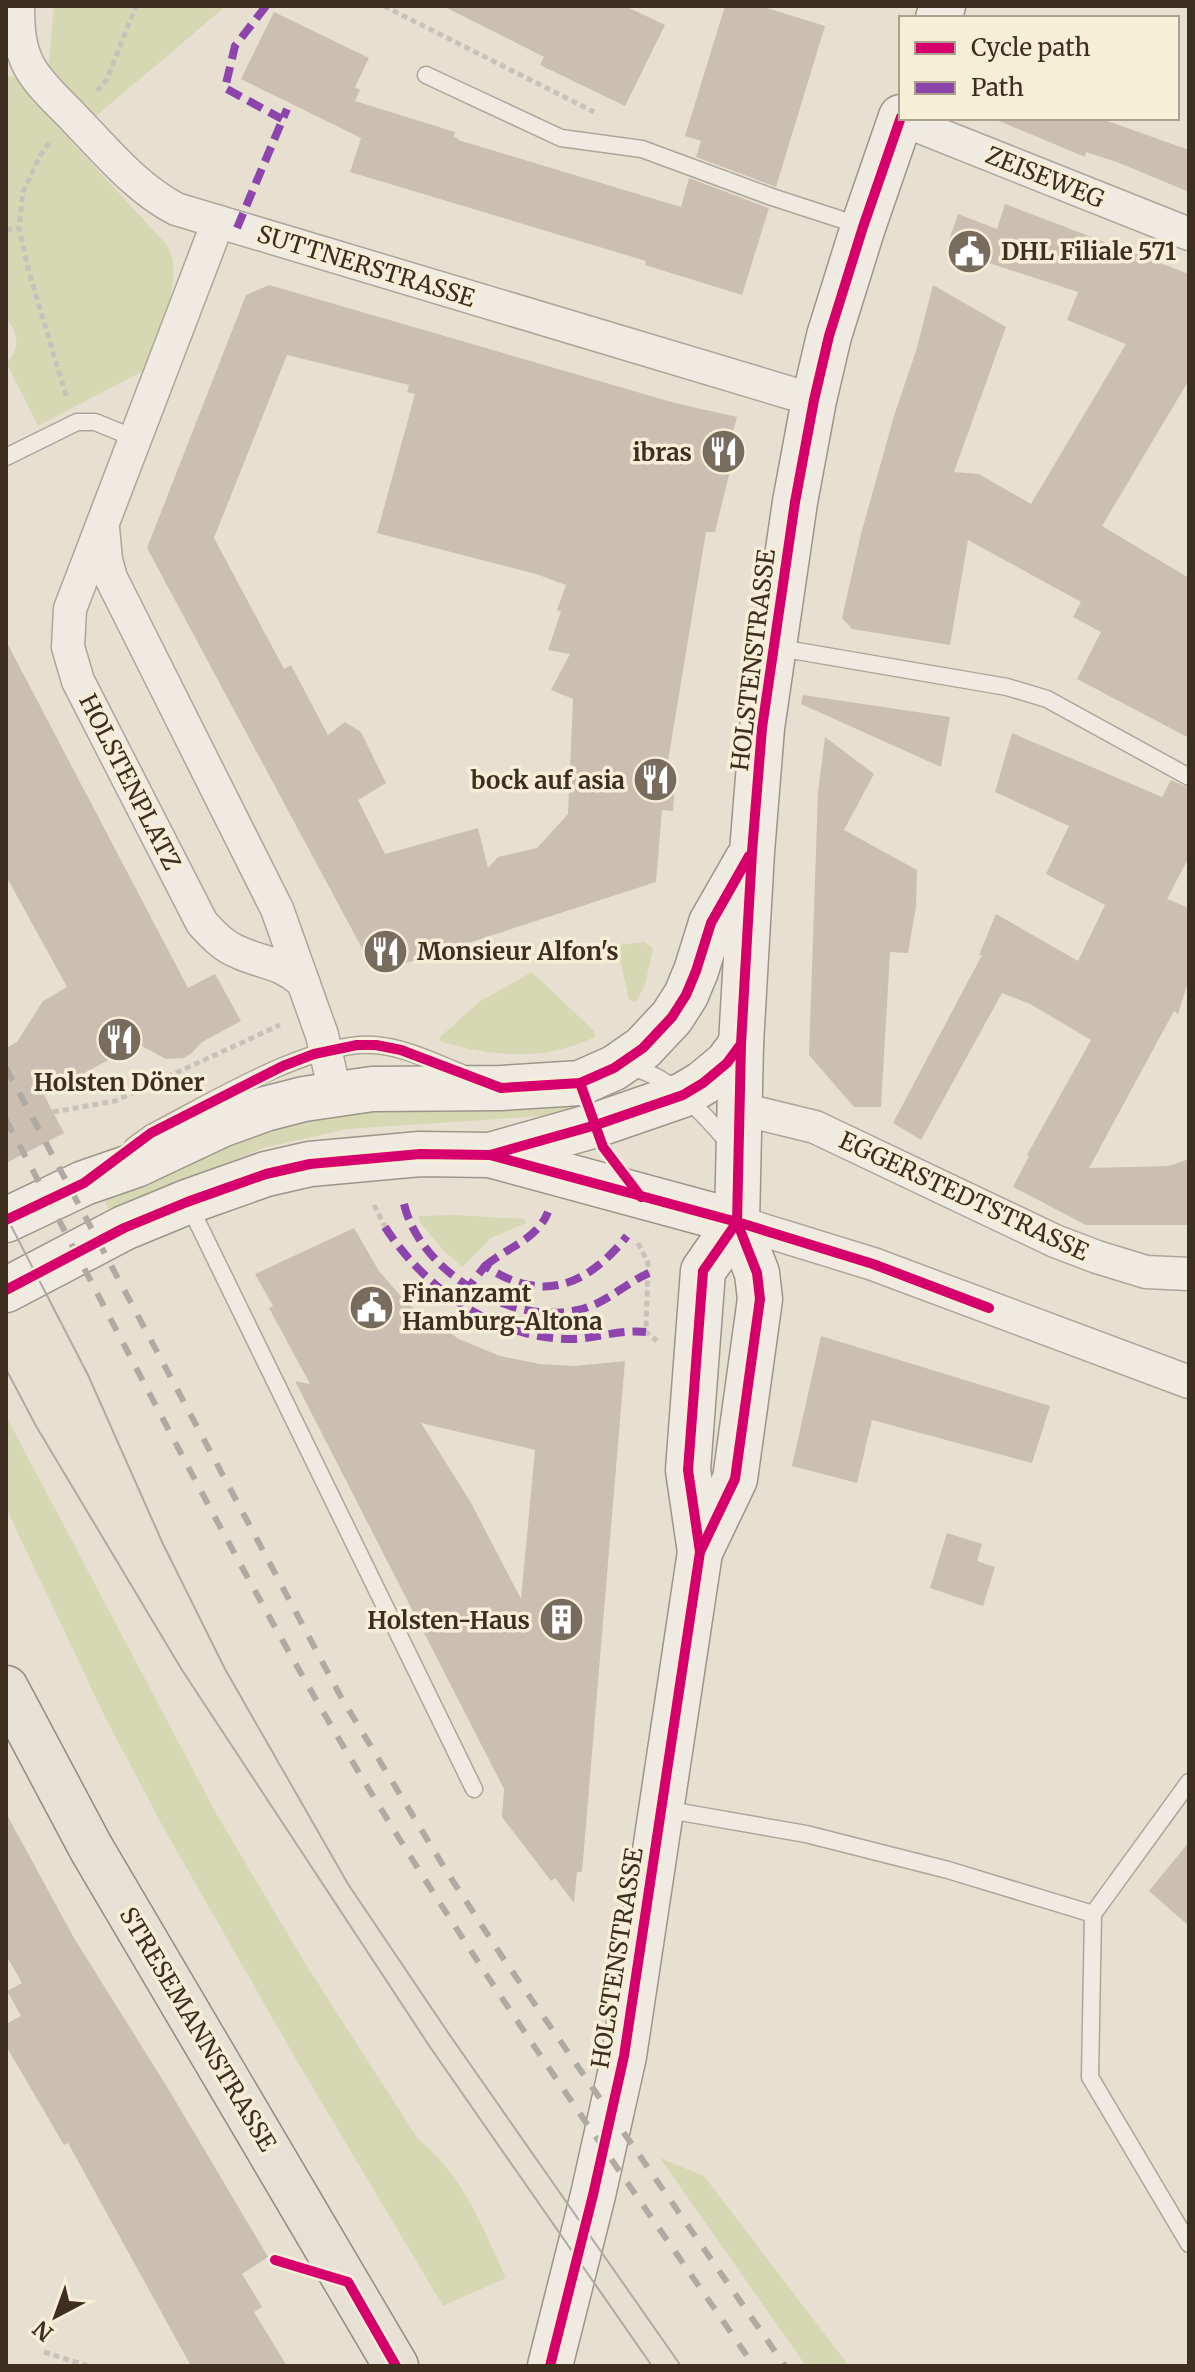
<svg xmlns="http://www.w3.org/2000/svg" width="1195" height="2372" font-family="Merriweather,serif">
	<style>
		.green { fill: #d6d7b3 }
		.building { fill: #cbbfb2; fill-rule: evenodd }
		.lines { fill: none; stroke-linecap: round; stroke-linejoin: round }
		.service-casing { stroke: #ada599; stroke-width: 19 }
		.minor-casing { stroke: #ada599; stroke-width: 35 }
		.secondary-casing { stroke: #9c958a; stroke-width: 47 }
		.primary-casing { stroke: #928b80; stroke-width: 47 }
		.path { stroke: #c8c2b9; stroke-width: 5; stroke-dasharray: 6 4; stroke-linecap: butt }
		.service { stroke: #efebe3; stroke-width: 16 }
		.minor { stroke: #efebe3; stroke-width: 32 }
		.secondary { stroke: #efebe3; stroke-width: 44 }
		.primary { stroke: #e6e1d4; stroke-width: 44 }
		.tram { stroke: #afaaa2; stroke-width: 2 }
		.rail { stroke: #afaaa2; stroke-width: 6; stroke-dasharray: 14 14; stroke-linecap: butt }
		.quiet { stroke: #8e44ad; stroke-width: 8; stroke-dasharray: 16 8; stroke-linecap: butt }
		.cycleway-casing { stroke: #f7eed8; stroke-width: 15 }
		.cycleway { stroke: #d6006c; stroke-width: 10 }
		.labels { text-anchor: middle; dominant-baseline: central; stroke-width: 7; stroke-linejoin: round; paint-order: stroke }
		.street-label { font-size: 24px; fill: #3d2e20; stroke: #f7eed8 }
		.poi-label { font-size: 24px; font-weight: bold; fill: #3d2e20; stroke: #f7eed8; text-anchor: start }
	</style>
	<rect width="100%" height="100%" fill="#e7e0d1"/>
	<g class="green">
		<path d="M54,6H226L69,139L166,244C188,276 155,337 143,371L38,426L6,363C21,351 18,331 6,318V76L47,81Z"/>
		<polygon points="645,942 653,949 645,985 636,1002 629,1000 617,945"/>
		<path d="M532,972L595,1032V1037C546,1061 493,1057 442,1042L439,1038L479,1002Z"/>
		<polygon points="372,1103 577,1104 573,1108 543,1116 347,1129 263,1148 110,1212 105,1201 254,1129"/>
		<polygon points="454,1215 524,1219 526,1223 491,1238 462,1267 442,1249 419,1221 419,1216"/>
		<path d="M6,1416L217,1815L308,1968L418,2139C463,2175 482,2226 506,2278L443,2306L297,2061L162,1825L105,1717L6,1508Z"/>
		<polygon points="660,2158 704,2176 849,2366 806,2366"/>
	</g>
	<g class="building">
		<polygon points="443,6 625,6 665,25 625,106 540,65 544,57"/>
		<polygon points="725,6 760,6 825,26 776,187 696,157 701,141 685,136"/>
		<polygon points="274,12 369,58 355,87 360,90 355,101 455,132 454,137 459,139 458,140 681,207 689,178 769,208 742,295 645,265 646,261 350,172 361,138 241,79"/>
		<polygon points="992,118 1099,118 1189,150 1189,192 1117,162 1086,152 1085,157"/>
		<polygon points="1005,204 1189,274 1189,380 1102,526 1189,578 1189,738 1077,679 1101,632 1073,617 1081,602 968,540 950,645 852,629 842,618 861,534 894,416 916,351 933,285 1006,327 954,472 979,474 1031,504 1126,344 1067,320 1078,292 946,249 958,214 997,229"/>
		<path d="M269,285L675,403L737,417L731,439L737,442L715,532H706L667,767L676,771L673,811L662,810L656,882L382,971L371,965L147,548L246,295ZM287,355L409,385L407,392L415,394L377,533L536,574L566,585L557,610L561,612L548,650L570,654L551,690L573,699L568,814L537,848L498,857L488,868L478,828L385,854L358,800L386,783L361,732L345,722L328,735L291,665L284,669L214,538Z"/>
		<polygon points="6,641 188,988 215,974 241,1021 202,1042 193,1052 184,1058 166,1059 138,1044 44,1095 64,1133 6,1163 6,1048 17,1042 43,1001 67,987 6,876"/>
		<polygon points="803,695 950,717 941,767 801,704"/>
		<polygon points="1012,733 1162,797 1171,780 1189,788 1189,857 1167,899 1189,908 1189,979 1178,1014 1174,1011 1089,1168 1169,1166 1189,1159 1189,1225 1086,1225 1013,1187 1029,1156 1027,1155 1091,1040 1030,1004 1002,993 921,1140 893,1123 982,955 979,955 996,914 1078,961 1105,905 1046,874 1069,826 995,792"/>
		<polygon points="825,737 874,774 844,830 917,870 916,907 908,953 890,952 881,1107 854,1107 809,1055 818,792"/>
		<path d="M354,1228L379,1271L404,1300L420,1314L459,1339L500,1356L540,1364L574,1366L625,1361L582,1872H577L574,1903L555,1878L551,1881L502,1817L504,1789L295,1381L310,1384L269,1308L273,1306L255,1274ZM421,1423L535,1450L521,1599L470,1501Z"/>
		<polygon points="821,1336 1050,1406 1032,1463 872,1420 857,1483 792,1466"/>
		<polygon points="947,1533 982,1544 977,1561 995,1567 983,1606 930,1588"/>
		<polygon points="6,1813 74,1938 169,2090 268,2257 242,2274 262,2307 254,2312 287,2366 191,2366 68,2143 64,2145 6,2046 6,2024 21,2016 7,1991 22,1983 6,1955"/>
		<polygon points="1189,1842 1189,1926 1149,1891"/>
	</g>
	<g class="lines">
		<defs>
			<g id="service">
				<polyline points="426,75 561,138 642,149 772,197 861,226"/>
				<polyline points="6,457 77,422 95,422 137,439"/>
				<polyline points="774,647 1007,687 1047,699 1189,777"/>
				<path d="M628,1068C665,1070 709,1119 731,1146"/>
				<path d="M133,1146L151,1133C210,1103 308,1041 374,1045C404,1047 434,1062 462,1073"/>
				<polyline points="188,1203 474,1789"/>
				<polyline points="663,1809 806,1834 948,1870 1093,1914 1090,2077 1189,2244"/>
				<polyline points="1093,1914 1189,1782"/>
			</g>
			<g id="minor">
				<path d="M18,6C18,27 19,47 29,66C40,86 59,102 74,118C106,151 135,187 176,209L814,400"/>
				<polyline points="900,119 1189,234"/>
				<path d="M218,222L70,609L68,647L78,681L202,923C213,935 223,946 238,952C264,964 279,961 303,982"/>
				<polyline points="103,528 106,560 111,578 277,909 322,1035 335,1093"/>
				<polyline points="741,1109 815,1127 1055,1241 1097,1257 1146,1272 1189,1274"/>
				<polyline points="737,1222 873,1264 1189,1382"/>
			</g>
			<g id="secondary">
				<polyline points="938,18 943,6"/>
				<polyline points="490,1155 596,1125 683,1095 703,1083 727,1063 741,1044"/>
				<polyline points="6,1220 84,1183 136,1165 221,1125 265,1109 304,1099 372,1089 501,1088 580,1083 614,1068 643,1048 672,1017 686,995 696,971 711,923 747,860"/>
				<polyline points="6,1290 124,1228 187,1202 266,1174 310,1164 420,1154 490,1155 737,1222"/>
				<polyline points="700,1552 735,1479 760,1299 757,1273 737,1222 741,1044 752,852 762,728 795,502 814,400 829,336 863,227 901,117"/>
				<polyline points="550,2366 593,2195 624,2056 700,1552 688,1470 703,1271 737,1222"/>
			</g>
			<polyline id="primary" points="6,1688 91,1848 396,2366"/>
		</defs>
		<use href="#service" class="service-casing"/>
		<use href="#minor" class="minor-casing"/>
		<use href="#secondary" class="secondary-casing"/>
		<use href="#primary" class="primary-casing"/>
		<g class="path">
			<polyline points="384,6 594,112"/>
			<polyline points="97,91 107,79 136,6"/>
			<polyline points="49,143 40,156 23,192 19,228 29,272 67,399"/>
			<polyline points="6,230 19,228"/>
			<polyline points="53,1112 115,1101 280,1025"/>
			<polyline points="374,1205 385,1227"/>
			<polyline points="638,1243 648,1263 646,1332 657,1341"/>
			<polyline points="44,2352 88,2366"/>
		</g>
		<use href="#service" class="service"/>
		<use href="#minor" class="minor"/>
		<use href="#secondary" class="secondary"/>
		<use href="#primary" class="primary"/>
		<g class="tram">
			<polyline points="6,1216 88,1375 163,1544 225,1669 348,1884 449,2034 681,2366"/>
			<polyline points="6,1369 36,1426 182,1670 430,2047 652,2366"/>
		</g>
		<g class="rail">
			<polyline points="6,1068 341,1697 447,1872 505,1961 785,2366"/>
			<path d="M6,1120C123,1339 233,1563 361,1776C483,1979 620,2171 754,2366"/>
		</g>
		<g class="quiet">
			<polyline points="266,6 235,46 225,88 282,119"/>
			<polyline points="237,228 287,109"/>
			<path d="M404,1204C420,1272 511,1326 578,1310C606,1304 624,1284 649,1273"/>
			<path d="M385,1227C425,1289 496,1340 573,1339C598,1338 621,1329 646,1332"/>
			<path d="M485,1266C506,1248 537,1240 548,1212"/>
			<path d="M464,1293L485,1266C543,1304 587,1286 627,1236"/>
		</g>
		<defs>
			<g id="cycleway">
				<polyline points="580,1083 603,1147 641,1197"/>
				<polyline points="490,1155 596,1125 683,1095 703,1083 727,1063 741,1044"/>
				<polyline points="6,1220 84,1183 151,1133 283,1066 314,1054 357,1045 376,1045 401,1050 501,1088 580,1083 614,1068 643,1048 672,1017 686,995 696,971 711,923 749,856"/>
				<polyline points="6,1290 124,1228 187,1202 266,1174 310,1164 420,1154 490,1155 737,1222 873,1264 989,1308"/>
				<polyline points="700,1552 735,1479 760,1299 757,1273 737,1222 741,1044 752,852 762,728 795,502 814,400 829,336 863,227 901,117"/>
				<polyline points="275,2260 348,2282 396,2366"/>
				<polyline points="550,2366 593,2195 624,2056 700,1552 688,1470 703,1271 737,1222"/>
			</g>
		</defs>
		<use href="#cycleway" class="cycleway-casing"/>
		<use href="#cycleway" class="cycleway"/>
	</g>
	<defs>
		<symbol id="civic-disc" viewBox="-11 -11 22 22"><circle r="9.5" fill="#786c5e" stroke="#f7eed8"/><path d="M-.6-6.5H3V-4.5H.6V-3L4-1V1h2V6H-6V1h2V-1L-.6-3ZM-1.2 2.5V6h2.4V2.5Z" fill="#fff"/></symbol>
		<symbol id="restaurant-disc" viewBox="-11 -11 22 22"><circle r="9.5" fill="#786c5e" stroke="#f7eed8"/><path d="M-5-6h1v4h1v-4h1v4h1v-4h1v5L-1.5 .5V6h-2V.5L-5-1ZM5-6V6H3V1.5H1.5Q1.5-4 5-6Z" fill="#fff"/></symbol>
		<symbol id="building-disc" viewBox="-11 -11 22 22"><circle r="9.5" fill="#786c5e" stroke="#f7eed8"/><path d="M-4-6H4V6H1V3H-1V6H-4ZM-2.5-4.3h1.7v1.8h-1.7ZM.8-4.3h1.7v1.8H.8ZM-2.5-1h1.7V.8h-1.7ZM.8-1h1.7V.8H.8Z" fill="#fff"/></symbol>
	</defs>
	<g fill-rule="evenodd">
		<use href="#civic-disc" x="944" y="226" width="51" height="51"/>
		<use href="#restaurant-disc" x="698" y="426" width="51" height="51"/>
		<use href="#restaurant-disc" x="630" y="754" width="51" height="51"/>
		<use href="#restaurant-disc" x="360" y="926" width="51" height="51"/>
		<use href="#restaurant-disc" x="94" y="1014" width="51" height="51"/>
		<use href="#civic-disc" x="346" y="1282" width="51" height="51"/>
		<use href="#building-disc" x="536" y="1594" width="51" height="51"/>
	</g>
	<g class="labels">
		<g class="street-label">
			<text transform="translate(1045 177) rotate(22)">ZEISEWEG</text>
			<text transform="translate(366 266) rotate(17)">SUTTNERSTRASSE</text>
			<text transform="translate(753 660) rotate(-83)">HOLSTENSTRASSE</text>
			<text transform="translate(130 782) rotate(63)">HOLSTENPLATZ</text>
			<text transform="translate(964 1196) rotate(25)">EGGERSTEDTSTRASSE</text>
			<text transform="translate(617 1958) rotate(-81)">HOLSTENSTRASSE</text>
			<text transform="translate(198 2029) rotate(59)">STRESEMANNSTRASSE</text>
		</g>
		<g class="poi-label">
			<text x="1001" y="251">DHL Filiale 571</text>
			<text x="692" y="452" text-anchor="end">ibras</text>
			<text x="625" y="780" text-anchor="end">bock auf asia</text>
			<text x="417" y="951">Monsieur Alfon's</text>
			<text x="119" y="1082" text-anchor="middle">Holsten Döner</text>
			<text x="402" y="1293">Finanzamt<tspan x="402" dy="28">Hamburg-Altona</tspan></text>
			<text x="530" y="1620" text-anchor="end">Holsten-Haus</text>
		</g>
	</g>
	<rect width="1195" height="2372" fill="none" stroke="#3d2e20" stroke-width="16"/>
	<rect x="899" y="16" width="280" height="104" fill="#f7eed8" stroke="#ada18e" stroke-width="2"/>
	<rect x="915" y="42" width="40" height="12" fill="#d6006c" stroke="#ada18e" stroke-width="2"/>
	<text x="971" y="56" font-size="24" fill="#3d2e20">Cycle path</text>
	<rect x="915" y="82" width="40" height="12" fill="#8e44ad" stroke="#ada18e" stroke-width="2"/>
	<text x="971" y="96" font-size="24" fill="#3d2e20">Path</text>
	<g transform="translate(56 2316) rotate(221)" stroke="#f7eed8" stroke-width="6" paint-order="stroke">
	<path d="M0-6L14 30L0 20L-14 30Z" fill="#3d2e20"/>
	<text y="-12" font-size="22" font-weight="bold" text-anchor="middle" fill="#3d2e20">N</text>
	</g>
</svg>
